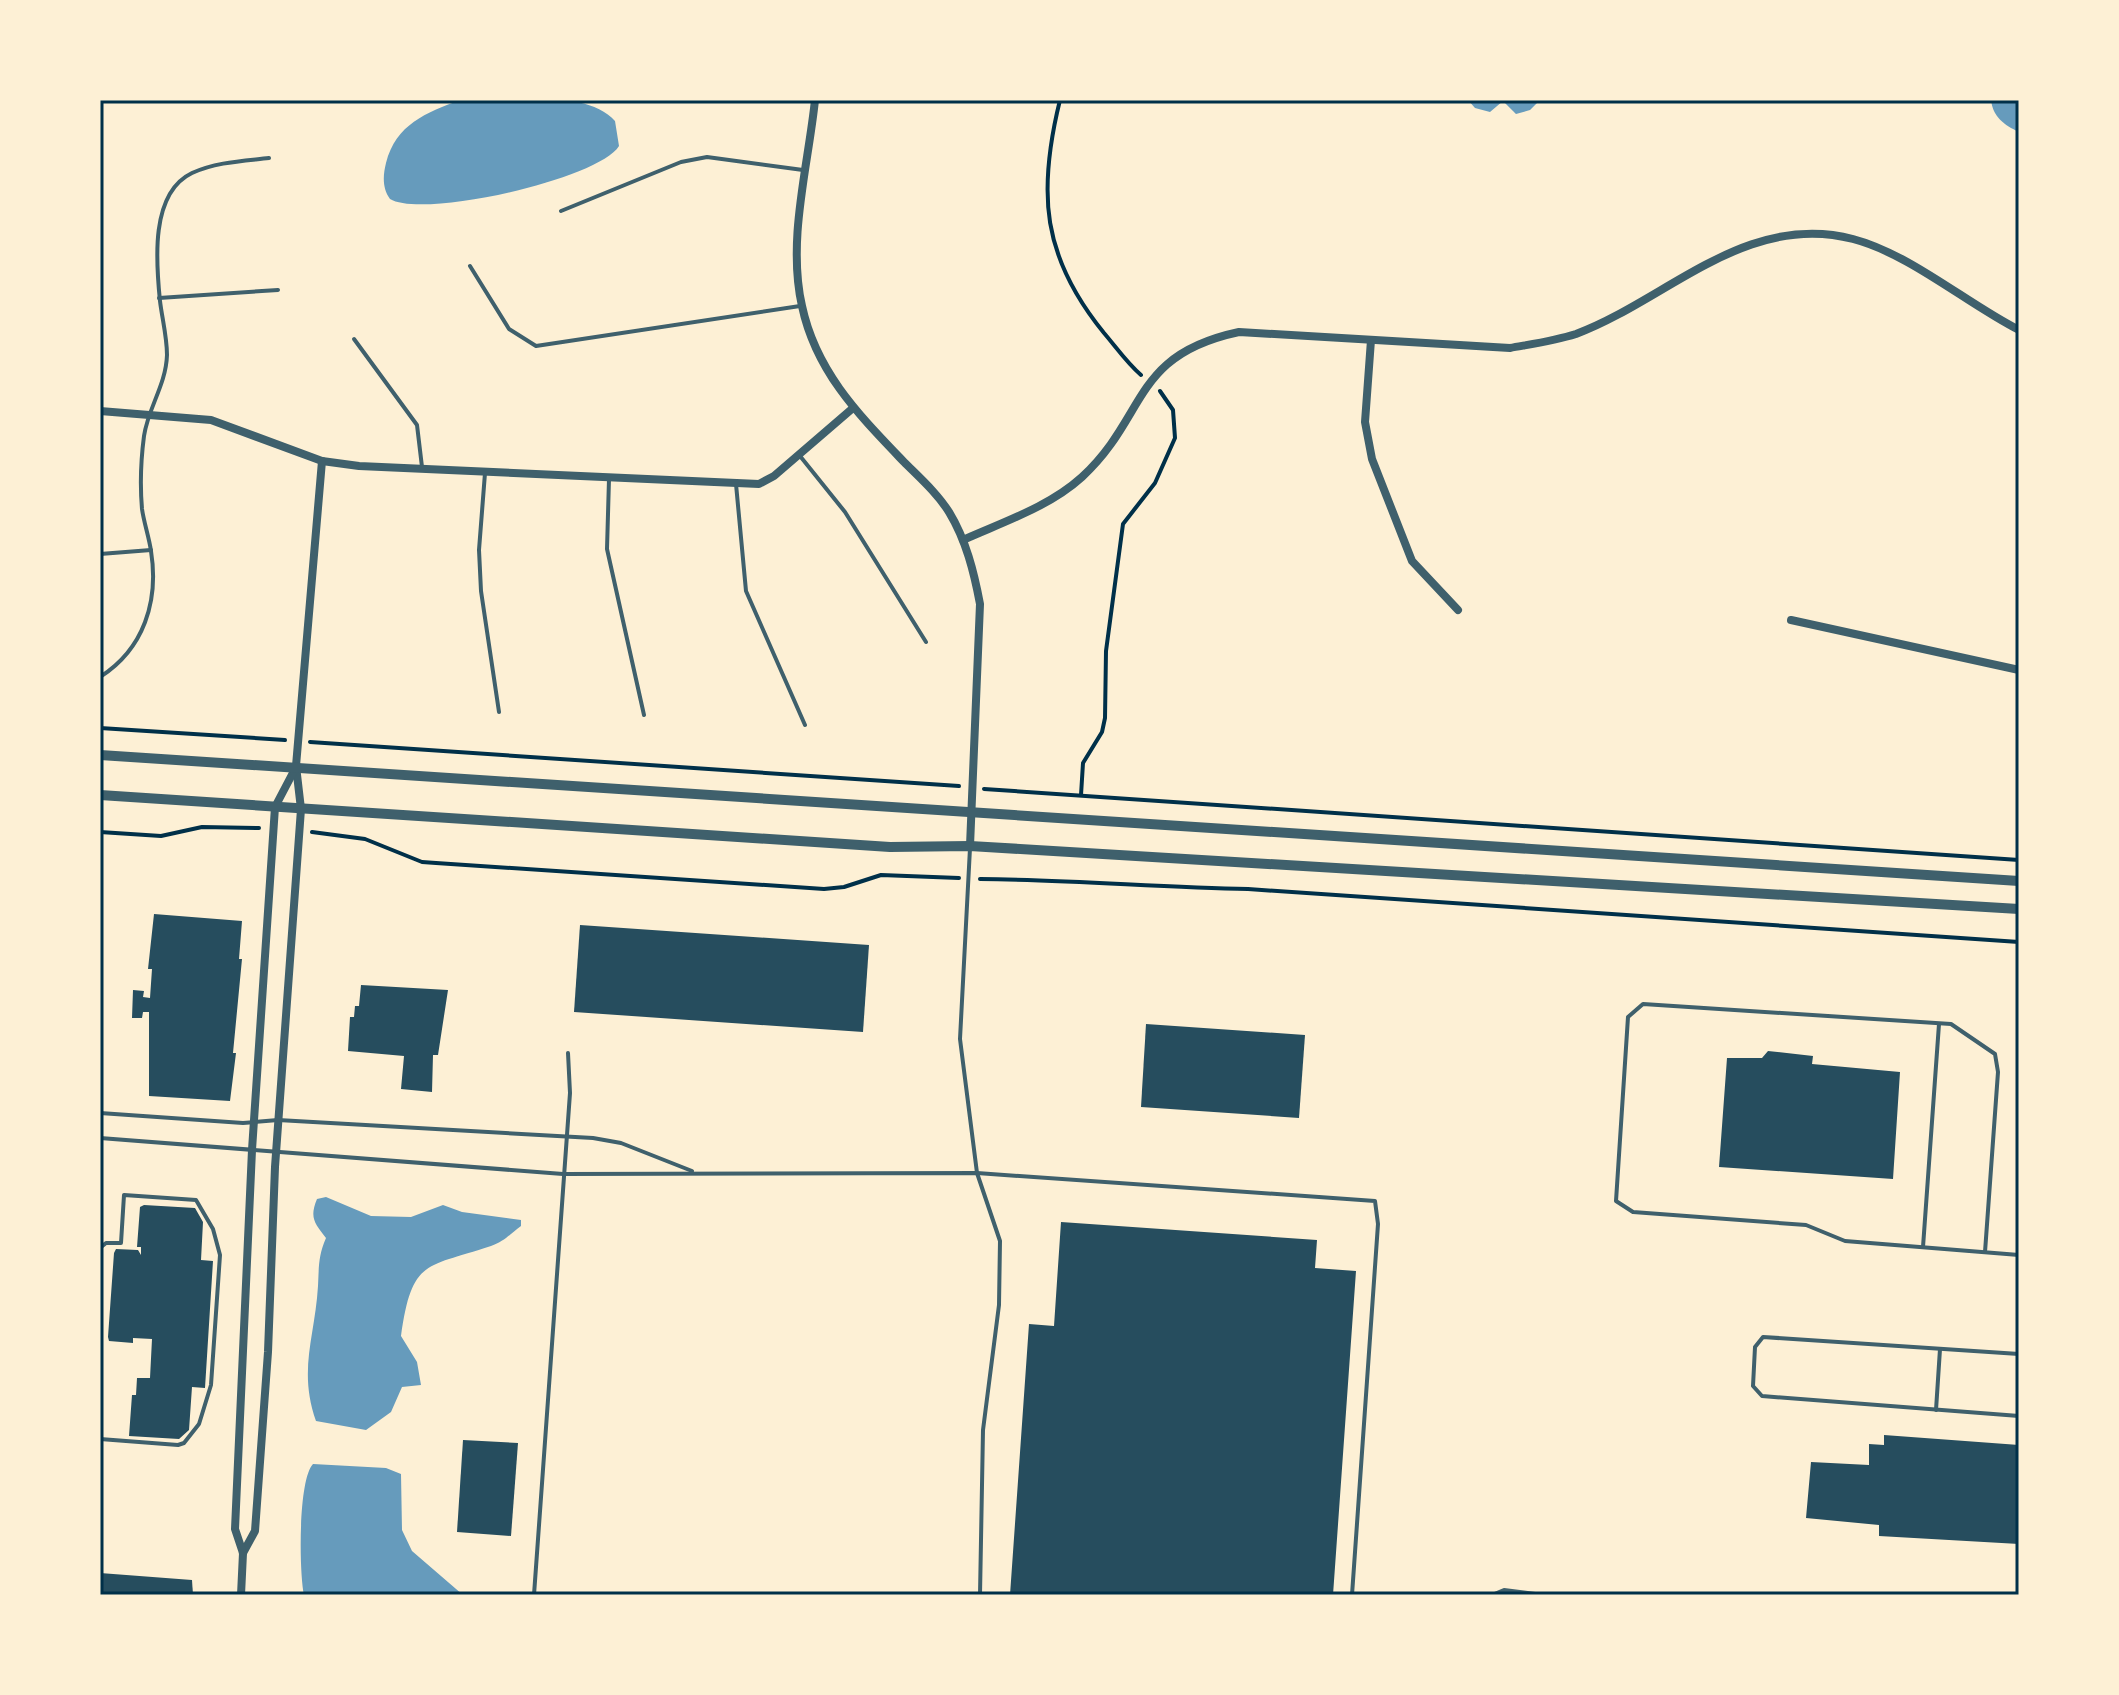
<svg xmlns="http://www.w3.org/2000/svg" width="2119" height="1695" font-family="'Source Sans 3',sans-serif">
	<style>
		.water { fill: #669bbc }
		.building { fill: #264d5e }
		.lines { fill: none; stroke-linecap: round; stroke-linejoin: round }
		.path { stroke: #003049; stroke-width: 4 }
		.service { stroke: #3f606c; stroke-width: 4 }
		.minor { stroke: #3f606c; stroke-width: 8 }
		.tertiary { stroke: #3f606c; stroke-width: 10 }
		.neatline { fill: none; stroke: #003049; stroke-width: 3 }
	</style>
	<rect width="100%" height="100%" fill="#fdf0d5"/>
	<g class="water">
		<path d="M460,100C502,100 586,88 615,121L619,146C599,179 423,219 390,199C382,188 383,175 386,163C396,124 426,113 460,100Z"/>
		<polygon points="1468,100 1540,100 1530,110 1516,114 1503,101 1490,112 1475,108"/>
		<path d="M1991,100H2019V132C2004,125 1993,117 1991,100Z"/>
		<path d="M326,1197L371,1216L411,1217L443,1205L462,1212L521,1220V1226C510,1234 505,1241 491,1246C426,1268 412,1258 401,1336L417,1362L421,1385L402,1387L391,1412L366,1430L316,1421C298,1370 315,1337 318,1286C319,1268 318,1256 326,1238C315,1224 309,1218 317,1199Z"/>
		<path d="M313,1464L386,1468L401,1474L402,1530L412,1551L463,1595H304C299,1572 298,1480 313,1464Z"/>
	</g>
	<g class="building">
		<polygon points="154,914 242,921 239,959 242,959 233,1053 236,1053 230,1101 149,1096 149,1012 143,1012 142,1018 132,1018 133,990 144,991 143,997 150,998 152,969 148,969"/>
		<polygon points="580,925 869,945 863,1032 574,1012"/>
		<polygon points="361,985 448,990 438,1055 433,1055 432,1092 401,1089 404,1056 348,1051 350,1017 354,1017 355,1006 359,1006"/>
		<polygon points="1146,1024 1305,1035 1299,1118 1141,1107"/>
		<polygon points="1768,1051 1813,1056 1812,1064 1900,1072 1893,1179 1719,1167 1727,1058 1762,1058"/>
		<polygon points="144,1205 195,1208 203,1222 201,1260 213,1261 205,1388 192,1387 189,1430 179,1439 129,1436 132,1395 136,1395 137,1378 150,1378 152,1339 133,1338 133,1343 109,1341 108,1337 114,1253 116,1249 138,1250 141,1255 141,1247 137,1247 140,1207"/>
		<polygon points="1061,1222 1317,1240 1315,1268 1356,1271 1333,1595 1010,1595 1029,1324 1054,1326"/>
		<polygon points="1884,1435 2019,1445 2019,1544 1879,1536 1879,1525 1806,1518 1811,1462 1869,1465 1869,1444 1884,1445"/>
		<polygon points="463,1440 518,1443 511,1536 457,1532"/>
		<polygon points="100,1573 192,1580 193,1595 100,1595"/>
	</g>
	<g class="lines">
		<g class="path">
			<path d="M1060,100C1037,193 1042,257 1104,333C1116,347 1127,363 1141,375"/>
			<polyline points="100,728 285,740"/>
			<polyline points="310,742 959,786"/>
			<polyline points="984,789 2019,860"/>
			<polyline points="1081,795 1083,763 1102,732 1105,718 1106,651 1123,524 1155,483 1175,438 1173,410 1160,391"/>
			<polyline points="100,832 161,836 202,827 259,828"/>
			<polyline points="312,832 365,839 422,862 436,863 824,889 844,887 881,875 959,878"/>
			<path d="M980,879C1070,880 1158,887 1248,889L2019,942"/>
		</g>
		<g class="service">
			<polyline points="561,211 681,162 707,157 803,170"/>
			<polyline points="470,266 509,329 536,346 800,306"/>
			<polyline points="159,298 278,290"/>
			<polyline points="354,339 417,425 422,467"/>
			<polyline points="800,456 845,512 926,642"/>
			<polyline points="485,473 479,550 481,591 499,712"/>
			<polyline points="609,479 607,549 644,715"/>
			<polyline points="736,484 746,591 805,725"/>
			<polyline points="100,554 151,550"/>
			<path d="M100,677C144,649 159,601 151,551C149,537 144,523 142,509C140,486 141,459 144,436C148,408 166,385 167,355C167,337 162,318 160,301C156,262 150,193 192,173C216,162 243,161 269,158"/>
			<polyline points="970,848 960,1039 977,1173 1000,1241 999,1305 983,1430 980,1595"/>
			<polyline points="100,1113 243,1123 278,1120 593,1138 621,1143 692,1171"/>
			<polyline points="100,1138 563,1174 977,1173 1375,1201 1378,1224 1352,1595"/>
			<polyline points="1923,1247 1939,1024"/>
			<polyline points="100,1248 106,1243 121,1243 124,1195 196,1200 213,1229 220,1255 211,1385 199,1424 184,1443 178,1445 100,1439"/>
			<polyline points="1985,1252 1998,1072 1995,1054 1951,1024 1643,1004 1628,1017 1616,1201 1633,1212 1806,1225 1845,1241 2019,1255"/>
			<polyline points="2019,1354 1763,1337 1755,1347 1753,1386 1762,1396 2019,1416"/>
			<polyline points="1936,1410 1940,1349"/>
			<polyline points="534,1595 570,1093 568,1053"/>
			<polyline points="1492,1595 1504,1590 1543,1595"/>
		</g>
		<g class="minor">
			<path d="M815,100C808,167 787,240 802,306C816,372 859,415 904,462C920,478 937,493 949,512C966,540 974,572 980,604L970,846"/>
			<polyline points="1371,340 1365,422 1372,459 1412,561 1458,610"/>
			<polyline points="100,411 211,420 322,461 359,466 759,484 774,476 853,408"/>
			<path d="M963,540C1003,522 1049,507 1082,477C1148,416 1131,355 1239,332L1510,348C1532,344 1554,341 1576,334C1667,300 1746,211 1853,239C1910,254 1966,303 2019,330"/>
			<polyline points="1791,620 2019,670"/>
			<polyline points="243,1553 255,1531 268,1352 275,1167 301,809 296,766 322,461"/>
			<polyline points="241,1595 243,1553 235,1529 252,1150 275,807 296,767"/>
		</g>
		<g class="tertiary">
			<polyline points="100,755 2019,881"/>
			<polyline points="100,795 890,847 970,846 2019,909"/>
		</g>
	</g>
	<rect width="2119" height="1695" fill="none" stroke="#fdf0d5" stroke-width="204"/>
	<rect x="102" y="102" width="1915" height="1491" class="neatline"/>
</svg>
